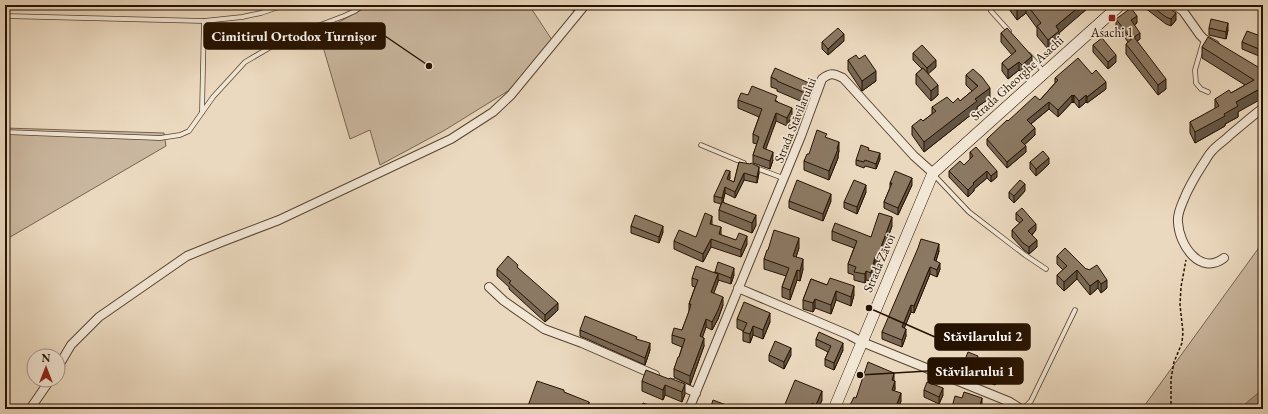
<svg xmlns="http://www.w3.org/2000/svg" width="1268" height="414" font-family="'EB Garamond',serif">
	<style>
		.green { fill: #cab79f; stroke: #786450 }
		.water { fill: #a8957e; stroke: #74614c }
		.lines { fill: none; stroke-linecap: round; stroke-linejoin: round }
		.lane-casing { stroke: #574430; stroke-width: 5.5 }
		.street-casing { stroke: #574430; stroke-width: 10 }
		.secondary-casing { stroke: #261200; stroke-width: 12 }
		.path { stroke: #261200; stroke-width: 1.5; stroke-dasharray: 3 2; stroke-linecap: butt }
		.lane { stroke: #f2e6d5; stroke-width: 4 }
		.street { stroke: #f2e6d5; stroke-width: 8 }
		.secondary { stroke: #f2e6d5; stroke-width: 11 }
		.wall { fill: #786855; stroke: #261200 }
		.shaded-wall { fill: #625545; stroke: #261200 }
		.building { fill: #8c7963; stroke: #261200 }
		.poi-dot { fill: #8f2418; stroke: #f2e6d5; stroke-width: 1.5 }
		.labels { text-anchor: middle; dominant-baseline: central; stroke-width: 3.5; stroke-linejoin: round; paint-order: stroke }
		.poi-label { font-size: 13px; fill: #261200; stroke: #f2e6d5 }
		.street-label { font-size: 13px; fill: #261200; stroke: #f2e6d5 }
		.leader { fill: none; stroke: #261200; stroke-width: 1.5 }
		.callout-dot { fill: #261200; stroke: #f2e6d5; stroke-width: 1.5 }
		.callout { fill: #261200; stroke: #261200; stroke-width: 1.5 }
		.callout-label { font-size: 14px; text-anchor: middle; font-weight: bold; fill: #fff }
	</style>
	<rect width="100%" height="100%" fill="#ebd9bf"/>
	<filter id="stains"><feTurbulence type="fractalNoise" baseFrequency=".005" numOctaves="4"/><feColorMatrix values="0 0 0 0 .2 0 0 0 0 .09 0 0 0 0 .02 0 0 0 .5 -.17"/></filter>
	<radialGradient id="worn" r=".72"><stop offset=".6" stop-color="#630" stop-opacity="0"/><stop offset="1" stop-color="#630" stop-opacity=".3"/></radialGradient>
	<g class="green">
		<polygon points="370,5 529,5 552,40 508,91 445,130 380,165 370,130 350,139 319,33"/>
		<polygon points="5,128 164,133 166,146 5,240"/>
		<polygon points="1263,242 1263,409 1142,409"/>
	</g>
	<polygon class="water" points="1263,389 1263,407 1260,409 1239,409"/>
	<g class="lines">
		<defs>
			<g id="lane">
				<polyline points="568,5 574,8 583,6"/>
				<polyline points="991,11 1009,31"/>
				<polyline points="5,16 204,21 242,17 261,13 284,5"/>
				<polyline points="1204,39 1195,70 1196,83 1201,89 1208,92"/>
				<polyline points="1029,55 1044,72"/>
				<polyline points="202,112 204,21"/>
				<polyline points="5,132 160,138 180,135 189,131 213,97 245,62 286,38 344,16 355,11 363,5"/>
				<polyline points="701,145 744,163"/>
				<polyline points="756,168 783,178"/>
				<polyline points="934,175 969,212 1025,255 1046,269"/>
				<polyline points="1023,409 1031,401 1075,310"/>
			</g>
			<g id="street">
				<polyline points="1175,5 1183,11 1200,35 1204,39 1215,45"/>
				<path d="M1224,258C1200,276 1179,245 1178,222C1177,214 1181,206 1184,199C1189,186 1196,175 1203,164C1206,160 1208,155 1212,151C1217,145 1224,141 1230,135C1241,126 1252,116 1263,108"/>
				<polyline points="489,287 504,301 544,329 582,343 655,375"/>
				<polyline points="738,288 849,335 862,342 1010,402 1021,409"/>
				<polyline points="58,367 71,345 99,317 187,256 224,241 279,220 451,139 493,112 511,95 585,5"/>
				<polyline points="675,383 696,393"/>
				<polyline points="30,409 50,380"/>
				<path d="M689,409L801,136L822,79C831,72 834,74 843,78L914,156L933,173"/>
			</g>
			<polyline id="secondary" points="834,409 933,173 1120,5"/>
		</defs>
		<use href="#lane" class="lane-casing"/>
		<use href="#street" class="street-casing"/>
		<use href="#secondary" class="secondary-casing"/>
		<polyline class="path" points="1171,409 1171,379 1174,362 1182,343 1183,332 1180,305 1181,287 1186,260"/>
		<use href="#lane" class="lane"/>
		<use href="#street" class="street"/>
		<use href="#secondary" class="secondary"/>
	</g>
	<g class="wall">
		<polygon points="1006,5 1099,5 1094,9 1092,7 1089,9 1088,8 1070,23 1059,33 1059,40 1048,49 1037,36 1037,28 1026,13 1017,20"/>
		<polygon points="1145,5 1165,5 1176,20 1171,26 1166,24 1145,8"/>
		<polygon points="1116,19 1137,23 1134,25 1140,39 1137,41 1166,89 1158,95 1126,54 1126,44 1128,42 1116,26"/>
		<polygon points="1209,28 1228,30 1226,39 1209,35"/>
		<polygon points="1001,33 1032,65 1022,73 1019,70 1008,79 1002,71 1002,63 1012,55 1001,42"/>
		<polygon points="1263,40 1263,46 1259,56 1242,49 1242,42"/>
		<polygon points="844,41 828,55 822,49 822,42"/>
		<polygon points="1093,45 1116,62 1108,69 1093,52"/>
		<polygon points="1202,47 1263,70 1238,112 1238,117 1225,124 1225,126 1195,143 1190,133 1190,122 1215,109 1215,99 1231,93 1245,85 1202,58"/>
		<polygon points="913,53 936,67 928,73 938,95 931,101 916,84 916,74 922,69 913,60"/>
		<polygon points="859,59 876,81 862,91 848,70 848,60"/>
		<polygon points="966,75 990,98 977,107 977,110 924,152 912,135 912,126 923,121 932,114 932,107 960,101 972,91 966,85"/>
		<polygon points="771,77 809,93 805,103 777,91 777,89 771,87"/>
		<polygon points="1055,78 1106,89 1087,103 1086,102 1079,108 1074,102 1073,103 1072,102 1058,117 1049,109 1031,124 1035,135 1024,145 1026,152 1007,168 987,145 987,139 1008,121 1040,100 1055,83"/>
		<polygon points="748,95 777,101 792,116 787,126 776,121 765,149 773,160 770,169 753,163 753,155 757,144 753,143 753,134 759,117 738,108 738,100"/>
		<polygon points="827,138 839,151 838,155 838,158 829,180 804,170 804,161 809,154"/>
		<polygon points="869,150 880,159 876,169 865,166 864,168 856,165 856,160"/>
		<polygon points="970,152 997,177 991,182 987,178 974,189 974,191 968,197 949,177 949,171 964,165 970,159"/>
		<polygon points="739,162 759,173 757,183 744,180 735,198 725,193 723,202 756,225 752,233 719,220 719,210 721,204 714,202 714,196 730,178 729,180 734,182"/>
		<polygon points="1030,162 1049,164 1036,176 1030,169"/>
		<polygon points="890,183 912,185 898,215 884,208 884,202 890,188"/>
		<polygon points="1025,191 1014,203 1009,198 1009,192"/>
		<polygon points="866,192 857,214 844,208 844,202"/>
		<polygon points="789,201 831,201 823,221 789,208"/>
		<polygon points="1016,213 1036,230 1032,235 1037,247 1029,254 1023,249 1012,237 1012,230 1020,223 1016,220"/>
		<polygon points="712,225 721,235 747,244 741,257 711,247 703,262 674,249 674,241 696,237 712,224"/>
		<polygon points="631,226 663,232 659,243 631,233"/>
		<polygon points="892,226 877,267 875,266 871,281 866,280 865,283 854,280 854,275 848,273 848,264 854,248 832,240 832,231 871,237"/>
		<polygon points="799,248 796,257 803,269 800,281 797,280 790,300 782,297 782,287 786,276 764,269 764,259 768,250"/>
		<polygon points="939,251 936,261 940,269 937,277 930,274 914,313 911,312 904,328 906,336 902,347 882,339 882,332"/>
		<polygon points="1057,256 1086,269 1107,288 1101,293 1098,288 1090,295 1077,279 1064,291 1057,284 1057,275 1063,270 1057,264"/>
		<polygon points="518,268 558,310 545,322 509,289 509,287 497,276 497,269"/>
		<polygon points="715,272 734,275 731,284 718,280 718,282 713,293 723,305 718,319 712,330 706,327 702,337 704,346 690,385 674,377 674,369 679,357 682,347 672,343 672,335 682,330 689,312 689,304 695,287 692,286 692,278"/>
		<polygon points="811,279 854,295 851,306 836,300 831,314 815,308 813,312 803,309 803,300"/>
		<polygon points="737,319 770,322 763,339 753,335 750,343 743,341 743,331 737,328"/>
		<polygon points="580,330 650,350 645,365 580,336"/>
		<polygon points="816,339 843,350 834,370 825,366 825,359 828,352 816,346"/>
		<polygon points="769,355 791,355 784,369 769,361"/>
		<polygon points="978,359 1000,374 995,385 973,376 972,378 962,374 962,367"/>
		<polygon points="669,379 685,394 682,402 665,395 663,400 642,391 642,381"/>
		<polygon points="894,381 895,389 894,391 901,401 898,409 848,409 856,398"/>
		<polygon points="924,390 943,395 939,404 924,397"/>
		<polygon points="564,392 589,409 528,409 528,406"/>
		<polygon points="962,398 982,408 982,409 952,409 952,407"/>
		<polygon points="822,400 818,409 783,409"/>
	</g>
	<g class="shaded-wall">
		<polygon points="1024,5 1026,5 1026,13 1017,20 1017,10"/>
		<polygon points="1081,5 1088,5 1088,8 1059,33 1059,40 1048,49 1048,40 1056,26"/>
		<polygon points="1089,5 1092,5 1092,7 1089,9"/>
		<polygon points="1094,5 1099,5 1094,9"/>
		<polygon points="1176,13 1176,20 1171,26 1171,19"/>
		<polygon points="1137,16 1137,23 1131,27 1131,20"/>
		<polygon points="1228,23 1228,30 1226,39 1226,32"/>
		<polygon points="1140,33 1140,39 1131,46 1131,39"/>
		<polygon points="844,34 844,41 828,55 828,49"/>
		<polygon points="1263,40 1263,46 1259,56 1259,49"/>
		<polygon points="1116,55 1116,62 1108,69 1108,62"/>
		<polygon points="1032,56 1032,65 1022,73 1022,65"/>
		<polygon points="936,60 936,67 927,75 927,68"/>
		<polygon points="1019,62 1019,70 1008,79 1008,70"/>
		<polygon points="876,71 876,81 862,91 862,81"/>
		<polygon points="1166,79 1166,89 1158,95 1158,85"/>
		<polygon points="1106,82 1106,89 1087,103 1087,97"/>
		<polygon points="809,83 809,93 805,103 805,93"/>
		<polygon points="938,85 938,95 931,101 931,91"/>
		<polygon points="1263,87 1263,98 1238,112 1238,117 1225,124 1225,126 1195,143 1195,132 1236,102"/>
		<polygon points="990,88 990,98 977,107 977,110 924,152 924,142 975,99"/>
		<polygon points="1072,95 1072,102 1058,117 1058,110"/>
		<polygon points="1074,95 1074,102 1073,103 1073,96"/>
		<polygon points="1086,95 1086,102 1079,108 1079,101"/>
		<polygon points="1049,102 1049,109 1027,127 1027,120"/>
		<polygon points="792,108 792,116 787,126 787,118"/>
		<polygon points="776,113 776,121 763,157 763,148"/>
		<polygon points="1035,128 1035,135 1021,148 1021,141"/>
		<polygon points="839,142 839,151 838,155 838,158 829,180 829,171"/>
		<polygon points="1026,146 1026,152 1007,168 1007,162"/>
		<polygon points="773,152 773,160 770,169 770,161"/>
		<polygon points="880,153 880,159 876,169 876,164"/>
		<polygon points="1049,158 1049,164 1036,176 1036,169"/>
		<polygon points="759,167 759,173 757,183 757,177"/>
		<polygon points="730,171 730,178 727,185 727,179"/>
		<polygon points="987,171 987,178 974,189 974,191 968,197 968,190 973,183"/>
		<polygon points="997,171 997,177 991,182 991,176"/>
		<polygon points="744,173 744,180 735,198 735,192"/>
		<polygon points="912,178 912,185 898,215 898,208"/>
		<polygon points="1025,184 1025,191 1014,203 1014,196"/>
		<polygon points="866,185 866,192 857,214 857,207"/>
		<polygon points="725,187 725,193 722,205 722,198"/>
		<polygon points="831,194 831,201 823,221 823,214"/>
		<polygon points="756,215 756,225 752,233 752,223"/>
		<polygon points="712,216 712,224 710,231 710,224"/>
		<polygon points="892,217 892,226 877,267 877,258"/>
		<polygon points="1036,224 1036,230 1028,238 1028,231"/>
		<polygon points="663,226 663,232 659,243 659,237"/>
		<polygon points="721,227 721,235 719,234"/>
		<polygon points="747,236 747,244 741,257 741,250"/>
		<polygon points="799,238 799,248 793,266 793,256"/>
		<polygon points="711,239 711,247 703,262 703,254"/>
		<polygon points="1037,240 1037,247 1029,254 1029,247"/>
		<polygon points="939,244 939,251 934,267 934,260"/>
		<polygon points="875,257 875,266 871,281 871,273"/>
		<polygon points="803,259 803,269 800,281 800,271"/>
		<polygon points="940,263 940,269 937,277 937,270"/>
		<polygon points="930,267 930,274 914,313 914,306"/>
		<polygon points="734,268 734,275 731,284 731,278"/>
		<polygon points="797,270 797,280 790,300 790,290"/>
		<polygon points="1077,270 1077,279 1064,291 1064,282"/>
		<polygon points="866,271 866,280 865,283 865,274"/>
		<polygon points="718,274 718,282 711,301 711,292"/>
		<polygon points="1098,280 1098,288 1090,295 1090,286"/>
		<polygon points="1107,280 1107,288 1101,293 1101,284"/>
		<polygon points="854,286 854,295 851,306 851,297"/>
		<polygon points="836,291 836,300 831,314 831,305"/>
		<polygon points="723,297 723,305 718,319 712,330 712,322"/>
		<polygon points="815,299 815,308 813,312 813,303"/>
		<polygon points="558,303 558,310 545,322 545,315"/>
		<polygon points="911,305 911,312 902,334 902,327"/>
		<polygon points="770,313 770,322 763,339 763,330"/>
		<polygon points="706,319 706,327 700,345 700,336"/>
		<polygon points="753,326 753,335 750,343 750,334"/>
		<polygon points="906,329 906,336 902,347 902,340"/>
		<polygon points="704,338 704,346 690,385 690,376"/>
		<polygon points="650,343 650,350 645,365 645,358"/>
		<polygon points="843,343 843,350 834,370 834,363"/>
		<polygon points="791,348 791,355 784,369 784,362"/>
		<polygon points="1000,368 1000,374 995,385 995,379"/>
		<polygon points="894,373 894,381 892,380"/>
		<polygon points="895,381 895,389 892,398 892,390"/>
		<polygon points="685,384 685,394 682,402 682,392"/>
		<polygon points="665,385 665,395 663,400 663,390"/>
		<polygon points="943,388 943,395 939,404 939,397"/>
		<polygon points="822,391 822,400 818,409 816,409 816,405"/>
		<polygon points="901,393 901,401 898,409 896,409 896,407"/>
		<polygon points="982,398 982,409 979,409"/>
		<polygon points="589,402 589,409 587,409"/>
	</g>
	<g class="building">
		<polygon points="1013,5 1024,5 1017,10"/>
		<polygon points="1027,5 1081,5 1056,26 1059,31 1048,40 1037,26 1041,23"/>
		<polygon points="1150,5 1165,5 1176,13 1171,19 1166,17"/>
		<polygon points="1131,8 1137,16 1131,20 1140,33 1131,39 1116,19"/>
		<polygon points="1211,19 1228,23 1226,32 1209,28"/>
		<polygon points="838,28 844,34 828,49 822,42"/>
		<polygon points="1007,28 1032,56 1022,65 1019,62 1008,70 1002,63 1016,51 1001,33"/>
		<polygon points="1247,31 1263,37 1263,40 1259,49 1242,42"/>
		<polygon points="1134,37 1166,79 1158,85 1126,44"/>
		<polygon points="1208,37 1263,70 1263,87 1236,102 1238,106 1224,114 1225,116 1195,132 1190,122 1219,106 1215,99 1229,90 1231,93 1254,80 1202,47"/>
		<polygon points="1102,38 1116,55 1108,62 1093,45"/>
		<polygon points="922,45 936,60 927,68 913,53"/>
		<polygon points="856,55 859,59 865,55 876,71 862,81 848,60"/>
		<polygon points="1078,58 1092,74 1096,70 1106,82 1087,97 1086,95 1079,101 1074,95 1073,96 1072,95 1058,110 1049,102 1027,120 1035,128 1021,141 1026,146 1007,162 987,139 1007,120 1008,121 1035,96 1040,100 1058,80 1055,78"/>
		<polygon points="775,68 809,83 805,93 777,81 777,80 771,77"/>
		<polygon points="923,68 938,85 931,91 916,74"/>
		<polygon points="973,69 982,77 990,88 975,99 977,101 924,142 912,126 921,119 923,121 936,111 932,107 947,97 953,103 958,98 960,101 978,86 966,75"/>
		<polygon points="752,86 777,96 775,101 792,108 787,118 776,113 763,148 773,152 770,161 753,155 759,137 753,134 762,109 738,100 741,93 748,95"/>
		<polygon points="817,130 827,134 825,137 839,142 837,149 838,149 829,171 804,161 807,154 809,154"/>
		<polygon points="861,145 869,148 868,150 880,153 876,164 865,160 864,162 856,160"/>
		<polygon points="976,147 997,171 991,176 987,171 973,183 974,184 968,190 949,171 960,161 964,165 973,156 970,152"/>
		<polygon points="1043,151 1049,158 1036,169 1030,162"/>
		<polygon points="739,162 750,164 751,163 759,167 757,177 744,173 735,192 725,187 722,198 714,196 726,170 730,171 727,179 734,182"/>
		<polygon points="895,171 912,178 898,208 884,202 892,183 890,183"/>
		<polygon points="797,180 831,194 823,214 789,201"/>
		<polygon points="854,180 866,185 857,207 844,202"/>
		<polygon points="1020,180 1025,184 1014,196 1009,192"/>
		<polygon points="722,202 756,215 752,223 719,210"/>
		<polygon points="1022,208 1036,224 1028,231 1037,240 1029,247 1023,243 1012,230 1023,220 1016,213"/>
		<polygon points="705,213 712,216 710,224 721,227 719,234 736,240 739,233 747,236 741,250 711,239 703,254 674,241 679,230 696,237"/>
		<polygon points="879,213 892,217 877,258 875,257 871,273 866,271 865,274 854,272 856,267 848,264 857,241 832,231 835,223 871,237"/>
		<polygon points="635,215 663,226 659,237 631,226"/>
		<polygon points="774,230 799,238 793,256 803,259 800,271 797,270 790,290 782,287 789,268 764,259 767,250 768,250"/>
		<polygon points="921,239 939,244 934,260 940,263 937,270 930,267 914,306 911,305 902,327 906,329 902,340 882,332 918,248"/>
		<polygon points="1065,248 1086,269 1088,269 1089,270 1097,265 1107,280 1101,284 1098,280 1090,286 1077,270 1064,282 1057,275 1067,266 1057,256"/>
		<polygon points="508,256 518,265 517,267 558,303 545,315 509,283 511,281 497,269"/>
		<polygon points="718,262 734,268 731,278 715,272"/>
		<polygon points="696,266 718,274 711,292 723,297 718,310 712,322 706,319 700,336 704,338 690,376 674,369 678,357 679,357 685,339 672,335 674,328 682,330 689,311 691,304 689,304 698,280 692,278"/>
		<polygon points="830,278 854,286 851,297 836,291 831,305 815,299 813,303 803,300 811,279 827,285"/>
		<polygon points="744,302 770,313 763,330 753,326 750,334 743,332 747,323 737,319"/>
		<polygon points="585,316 637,337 636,339 650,343 645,358 580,330"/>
		<polygon points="819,332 843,343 834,363 825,359 831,346 816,339"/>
		<polygon points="775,341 791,348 784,362 769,355"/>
		<polygon points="968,352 978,356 977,359 1000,368 995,379 973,370 972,371 962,367"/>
		<polygon points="868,362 894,373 892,380 895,381 892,390 901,393 896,407 890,405 889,409 848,409 854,397 856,398"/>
		<polygon points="646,370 669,379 670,378 685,384 682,392 665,385 663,390 642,381"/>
		<polygon points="795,380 822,391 816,405 812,403 810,409 783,409"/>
		<polygon points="537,381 564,390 564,392 589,402 587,409 580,409 576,407 576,409 538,409 528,406"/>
		<polygon points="927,382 943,388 939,397 924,390"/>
		<polygon points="964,392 982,398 979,409 963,409 959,408 959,409 958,409 952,407 955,396 962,398"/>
		<polygon points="713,400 734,408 734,409 710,409"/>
		<polygon points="643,403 661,409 641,409"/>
	</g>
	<rect class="poi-dot" x="1108" y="14" width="8" height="8" rx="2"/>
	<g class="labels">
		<g class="poi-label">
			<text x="1112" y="32">Asachi 1</text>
		</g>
		<g class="street-label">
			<text transform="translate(1017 78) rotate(-42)">Strada Gheorghe Asachi</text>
			<text transform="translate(795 120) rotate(-68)">Strada Stăvilarului</text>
			<text transform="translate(879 263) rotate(-67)">Strada Zăvoi</text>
		</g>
	</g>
	<path class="leader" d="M429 66L385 36M869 308L935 337M860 375L928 371"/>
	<g class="callout-dot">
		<circle cx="429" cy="66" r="4"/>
		<circle cx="869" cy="308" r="4"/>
		<circle cx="860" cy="375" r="4"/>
	</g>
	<g class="callout">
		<rect x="204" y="23" width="181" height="26" rx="4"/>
		<rect x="935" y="324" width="95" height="26" rx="4"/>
		<rect x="928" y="358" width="95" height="26" rx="4"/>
	</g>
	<g class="callout-label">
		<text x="294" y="41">Cimitirul Ortodox Turnișor</text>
		<text x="983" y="341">Stăvilarului 2</text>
		<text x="975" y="376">Stăvilarului 1</text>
	</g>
	<rect width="1268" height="414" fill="none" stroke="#ebd9bf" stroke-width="20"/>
	<rect x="6" y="6" width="1256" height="402" fill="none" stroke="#261200" stroke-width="2"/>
	<rect x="10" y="10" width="1248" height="394" fill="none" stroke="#261200"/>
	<g transform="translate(46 368)"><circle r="19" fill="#f2e6d5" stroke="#a09180"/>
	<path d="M0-3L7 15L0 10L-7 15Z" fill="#8f2418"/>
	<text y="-6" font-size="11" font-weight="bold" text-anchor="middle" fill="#261200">N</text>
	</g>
	<rect width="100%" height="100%" filter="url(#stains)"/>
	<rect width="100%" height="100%" fill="url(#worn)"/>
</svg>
